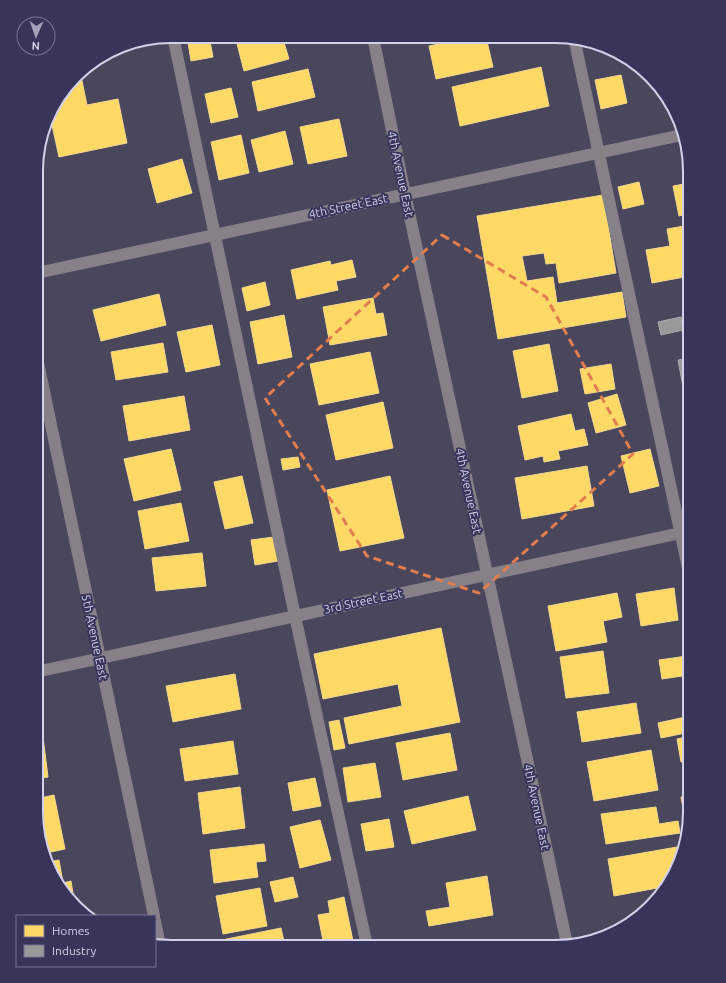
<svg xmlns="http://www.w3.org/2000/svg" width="726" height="983" font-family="Ubuntu,sans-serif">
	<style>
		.homes { fill: #ffd966; stroke: #f2d78d }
		.industry { fill: #999; stroke: #aaaab1 }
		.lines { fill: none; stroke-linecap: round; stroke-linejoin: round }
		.minor { stroke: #868089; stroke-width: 12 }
		.marked { fill: none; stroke: #e27d4e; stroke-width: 3; stroke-dasharray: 8 5; stroke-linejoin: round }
		.labels { text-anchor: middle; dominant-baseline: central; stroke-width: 4; stroke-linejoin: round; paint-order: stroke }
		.street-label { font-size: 12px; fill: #d3d1e9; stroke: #39345a }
		.rim { fill: none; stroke: #d3d1e9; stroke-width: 2 }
	</style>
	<rect width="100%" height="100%" fill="#4a475d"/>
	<g class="homes">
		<polygon points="187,36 209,36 213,57 191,61"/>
		<polygon points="235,36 271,36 272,41 283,39 289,59 244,71"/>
		<polygon points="474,37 486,37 493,67 436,79 429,46"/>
		<polygon points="541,67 549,106 460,126 452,87"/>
		<polygon points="308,69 315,97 258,111 252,82"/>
		<polygon points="621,75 627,103 601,109 595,80"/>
		<polygon points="81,76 87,105 118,99 127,143 59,157 50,116 54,104 75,78"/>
		<polygon points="231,88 238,117 211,123 205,94"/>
		<polygon points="339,119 347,156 308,164 300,127"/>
		<polygon points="285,131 293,164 259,172 251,140"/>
		<polygon points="241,135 249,173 219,180 211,142"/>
		<polygon points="182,159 192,193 157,203 148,169"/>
		<polygon points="639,182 644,204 623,209 618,187"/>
		<polygon points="690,183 690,213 679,216 673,186"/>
		<polygon points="603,195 616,273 559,283 556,263 546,264 544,253 522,256 527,281 553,277 557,303 622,292 626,317 498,339 477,216"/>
		<polygon points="690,225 690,253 687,254 690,276 652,283 646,250 670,246 667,229"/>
		<polygon points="352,260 356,277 336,281 338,290 297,299 291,270 330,261 331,265"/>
		<polygon points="265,282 270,305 247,311 242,288"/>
		<polygon points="159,294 166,325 101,341 93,310"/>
		<polygon points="373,298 376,314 383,313 387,335 330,345 323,307"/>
		<polygon points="284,315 292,357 258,364 250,322"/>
		<polygon points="212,325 220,365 186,372 177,332"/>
		<polygon points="163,343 168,372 116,380 111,352"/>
		<polygon points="549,344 558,391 522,398 513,351"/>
		<polygon points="370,352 379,393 319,405 310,364"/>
		<polygon points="611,364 615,389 585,394 580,369"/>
		<polygon points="617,394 626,425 596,433 588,403"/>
		<polygon points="184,396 190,430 129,441 123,406"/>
		<polygon points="383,402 393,448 336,460 326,415"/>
		<polygon points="571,414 575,431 584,429 588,445 558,451 560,459 544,462 543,456 525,460 518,426"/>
		<polygon points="171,449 181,490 134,501 124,459"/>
		<polygon points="650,449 659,486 630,493 621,456"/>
		<polygon points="298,457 300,467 283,470 281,459"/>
		<polygon points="587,466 594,506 522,519 515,478"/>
		<polygon points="242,476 253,523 225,529 214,482"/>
		<polygon points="390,476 404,538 340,551 327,490"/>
		<polygon points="181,503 189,541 145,549 138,511"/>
		<polygon points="274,537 278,561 255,565 251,540"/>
		<polygon points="202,553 206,586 156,591 152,558"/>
		<polygon points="674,588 678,620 641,626 636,594"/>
		<polygon points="617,593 622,617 603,621 607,642 556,651 548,606"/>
		<polygon points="441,628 460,722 349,744 344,718 402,706 398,684 323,699 314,654"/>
		<polygon points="603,651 609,693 566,698 560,657"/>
		<polygon points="687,656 689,675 662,679 659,660"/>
		<polygon points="235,674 241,709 173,722 166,686"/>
		<polygon points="636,703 641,733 582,742 577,712"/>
		<polygon points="690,716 690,732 661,738 658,723"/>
		<polygon points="339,720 345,748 334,750 329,722"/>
		<polygon points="450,733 457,770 403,780 396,743"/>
		<polygon points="690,736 690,760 681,762 677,739"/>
		<polygon points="43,737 48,777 36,779 36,738"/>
		<polygon points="233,741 238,774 185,781 180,749"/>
		<polygon points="651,750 658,790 594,801 587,762"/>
		<polygon points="375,763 381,797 348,802 343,768"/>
		<polygon points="315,778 321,806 293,811 288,783"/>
		<polygon points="240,787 245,828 203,834 198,793"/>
		<polygon points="54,795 65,849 46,853 36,812 36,799"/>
		<polygon points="690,795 690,821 687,830 681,797"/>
		<polygon points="468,796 476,830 412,844 404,811"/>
		<polygon points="656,807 659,824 678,821 680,833 606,844 601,814"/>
		<polygon points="389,819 394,847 366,851 361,824"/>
		<polygon points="320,820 331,860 300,868 290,827"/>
		<polygon points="264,844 266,861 256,862 258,877 214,883 210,850"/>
		<polygon points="677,847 678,854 668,886 614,896 608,859"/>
		<polygon points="59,860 63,883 71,881 74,900 50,872 48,862"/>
		<polygon points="487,876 493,915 429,926 426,911 450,907 446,883"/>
		<polygon points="293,877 298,897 275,902 270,882"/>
		<polygon points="260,888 267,926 223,934 216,896"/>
		<polygon points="344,897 354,946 324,946 318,915 330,913 328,901"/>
		<polygon points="281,928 285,946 218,946 217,941"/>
	</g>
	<g class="industry">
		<polygon points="681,317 683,330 661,335 658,322"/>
		<polygon points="690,358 690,386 683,387 678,360"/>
	</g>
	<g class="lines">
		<g class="minor">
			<polyline points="173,36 295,616 367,946"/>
			<polyline points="373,37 405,194 567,944"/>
			<polyline points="574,38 690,577"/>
			<polyline points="37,273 682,135"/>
			<polyline points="37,358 154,916"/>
			<polyline points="36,672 690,531"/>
			<polyline points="155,921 160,946"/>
		</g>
	</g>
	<path class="marked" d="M442,235L546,297L633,454L479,593L367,556L265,398Z"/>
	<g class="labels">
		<g class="street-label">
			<text transform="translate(401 174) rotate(78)">4th Avenue East</text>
			<text transform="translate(348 206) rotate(-12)">4th Street East</text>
			<text transform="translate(469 491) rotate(78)">4th Avenue East</text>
			<text transform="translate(363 601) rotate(-12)">3rd Street East</text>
			<text transform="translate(95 637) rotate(78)">5th Avenue East</text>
			<text transform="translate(537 807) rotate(78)">4th Avenue East</text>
		</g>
	</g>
	<path d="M0 0H726V983H0ZM171 43H555A128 128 0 0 1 683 171V812A128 128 0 0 1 555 940H171A128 128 0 0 1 43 812V171A128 128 0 0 1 171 43Z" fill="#39345a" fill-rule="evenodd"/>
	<path class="rim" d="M171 43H555A128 128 0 0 1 683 171V812A128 128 0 0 1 555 940H171A128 128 0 0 1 43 812V171A128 128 0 0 1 171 43Z"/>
	<rect x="16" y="915" width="140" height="52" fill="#39345a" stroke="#777393"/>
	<rect x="24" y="925" width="20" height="12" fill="#ffd966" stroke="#777393"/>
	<text x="52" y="935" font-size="12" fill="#d3d1e9">Homes</text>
	<rect x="24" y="945" width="20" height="12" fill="#999999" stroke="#777393"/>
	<text x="52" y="955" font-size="12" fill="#d3d1e9">Industry</text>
	<g transform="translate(36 36) rotate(182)"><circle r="19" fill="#39345a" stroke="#777393"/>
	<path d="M0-3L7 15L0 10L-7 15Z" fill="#a3a1b8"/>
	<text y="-6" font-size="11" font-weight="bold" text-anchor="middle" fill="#d3d1e9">N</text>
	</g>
</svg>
